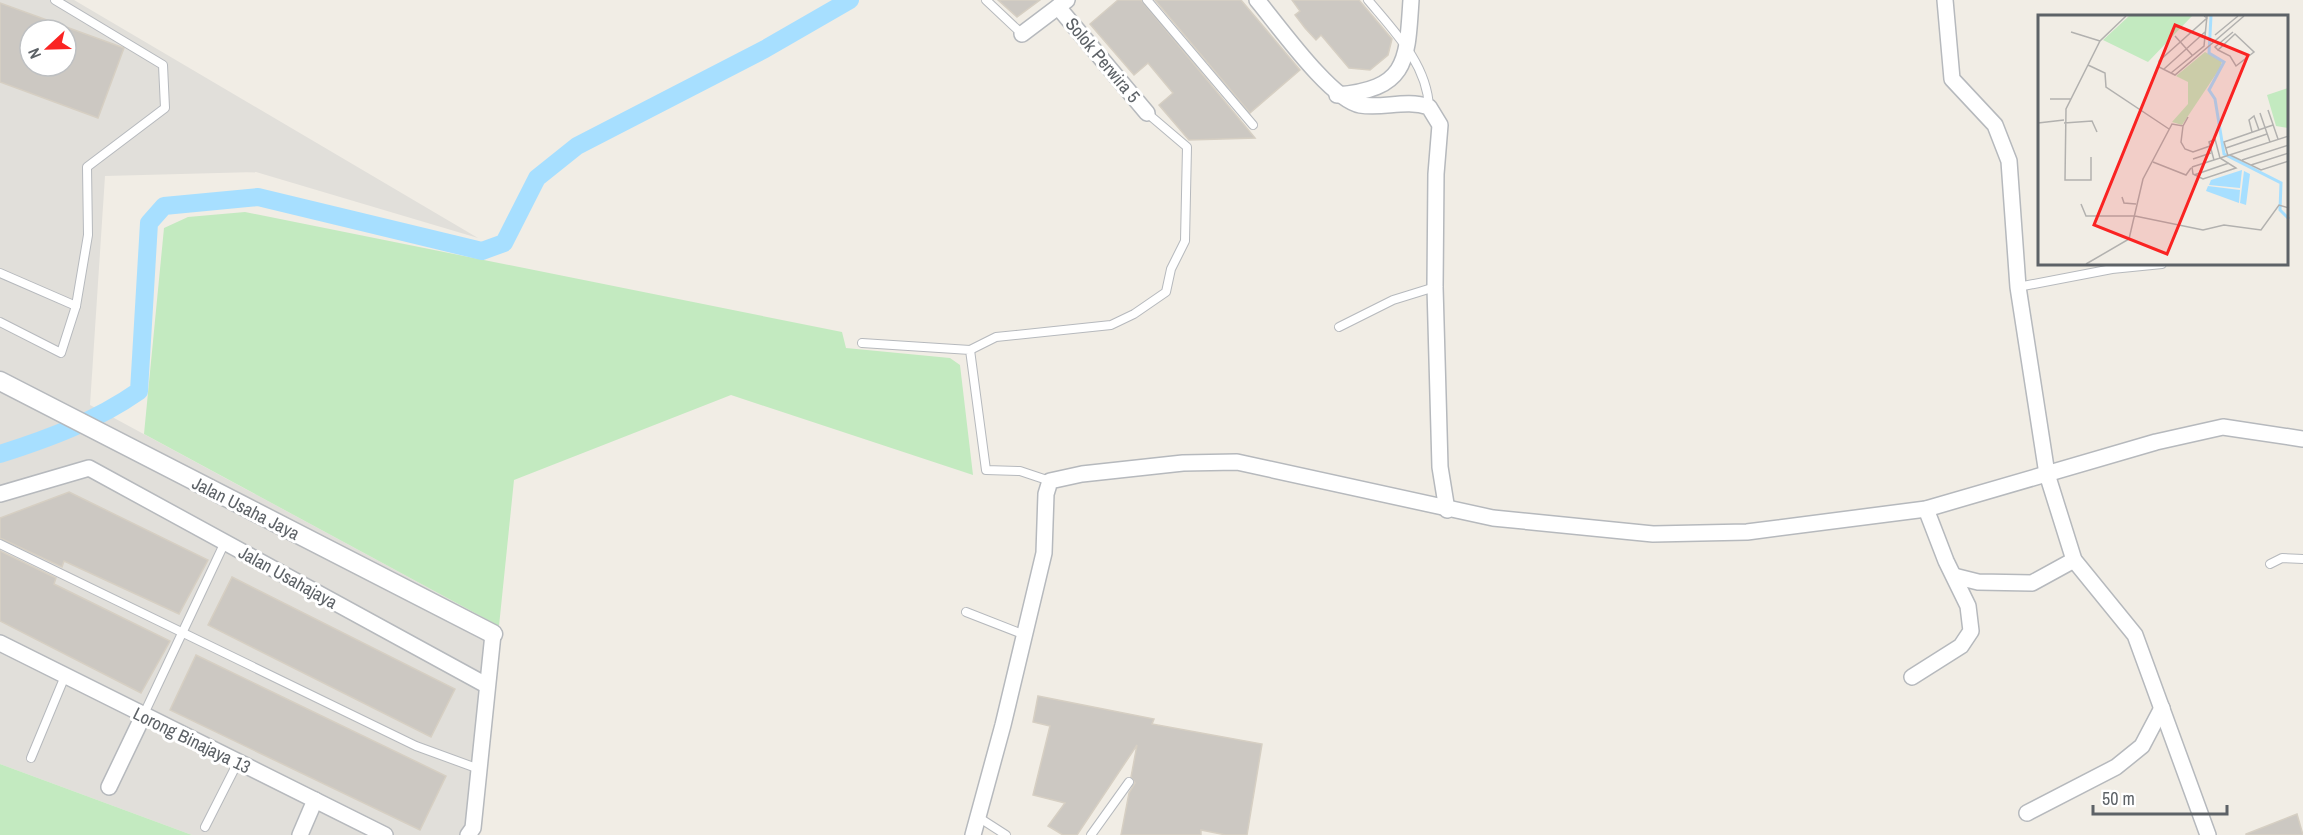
<svg xmlns="http://www.w3.org/2000/svg" width="2303" height="835" font-family="'Archivo Narrow',sans-serif">
	<style>
		.industrial { fill: #e1dfda; fill-rule: evenodd }
		.green { fill: #c3eac0 }
		.lines { fill: none; stroke-linecap: round; stroke-linejoin: round }
		.canal { stroke: #a7dfff; stroke-width: 18 }
		.building { fill: #ccc8c2; stroke: #d6cfc3; stroke-width: 1.5; fill-rule: evenodd }
		.service-casing { stroke: #b6b9bd; stroke-width: 10 }
		.minor-casing { stroke: #b6b9bd; stroke-width: 18 }
		.tertiary-casing { stroke: #b6b9bd; stroke-width: 21 }
		.service { stroke: #fff; stroke-width: 8 }
		.minor { stroke: #fff; stroke-width: 15 }
		.tertiary { stroke: #fff; stroke-width: 18 }
		.labels { text-anchor: middle; dominant-baseline: central; stroke-width: 6; stroke-linejoin: round; paint-order: stroke }
		.street-label { font-size: 18px; fill: #5d6267; stroke: #fff }
		.inset-river { fill: none; stroke: #a7dfff; stroke-width: 3 }
		.inset-road { fill: none; stroke: #b2b1af; stroke-width: 1.5 }
		.view { fill: #fa2322; fill-opacity: 0.15; stroke: #fa2322; stroke-width: 3 }
		.inset-edge { fill: none; stroke: #5d6267; stroke-width: 3 }
	</style>
	<rect width="100%" height="100%" fill="#f1ede5"/>
	<path class="industrial" d="M0,0H74L478,238L256,172L105,176L90,405L499,626L478,835H192L0,764ZM30,30H66V66H30Z"/>
	<g class="green">
		<polygon points="245,212 842,332 846,348 950,358 960,365 973,475 731,395 514,480 499,626 144,434 164,228 188,217"/>
		<polygon points="0,764 192,835 0,835"/>
	</g>
	<g class="lines">
		<path class="canal" d="M0,454C50,438 96,421 139,391L149,223L164,206L258,197L482,251L504,243L537,178L577,146L765,49L850,0"/>
	</g>
	<g class="building">
		<polygon points="998,0 1040,0 1017,17"/>
		<polygon points="1118,0 1141,0 1255,138 1189,140 1159,105 1173,93 1148,63 1134,75 1090,24"/>
		<polygon points="1155,0 1241,0 1300,70 1250,113"/>
		<polygon points="1292,0 1359,0 1392,39 1388,55 1370,70 1349,68 1321,35 1316,40 1305,28 1295,15 1300,11"/>
		<path d="M0,3L124,48L98,118L0,82ZM30,30H66V66H30Z"/>
		<polygon points="69,492 208,560 179,614 64,561 62,567 0,538 0,518"/>
		<polygon points="0,551 56,578 54,584 170,641 141,693 0,621"/>
		<polygon points="232,577 455,689 431,737 208,625"/>
		<polygon points="196,655 446,776 420,830 170,710"/>
		<polygon points="1038,696 1154,719 1152,724 1262,744 1247,835 1226,835 1201,830 1201,835 1121,835 1129,793 1135,783 1131,777 1137,745 1077,835 1063,835 1048,826 1065,803 1033,795 1050,726 1033,722"/>
		<polygon points="2297,814 2303,835 2246,835 2246,834"/>
	</g>
	<g class="lines">
		<defs>
			<g id="service">
				<polyline points="986,0 1022,34"/>
				<polyline points="1147,0 1253,125"/>
				<path d="M1368,0C1394,31 1427,64 1429,107"/>
				<polyline points="0,273 76,306"/>
				<polyline points="2018,287 2112,269 2162,264"/>
				<polyline points="0,322 61,353 76,306 88,235 87,167 165,108 163,65 55,0"/>
				<polyline points="1339,327 1393,300 1435,287"/>
				<polyline points="862,343 970,350 986,470 1020,471 1050,481"/>
				<polyline points="970,350 996,337 1111,325 1134,314 1166,292 1171,269 1185,241 1187,147 1147,113"/>
				<polyline points="0,544 416,746 479,769"/>
				<polyline points="2270,564 2282,558 2303,559"/>
				<polyline points="966,612 1025,635"/>
				<polyline points="143,716 225,542"/>
				<polyline points="31,758 65,676"/>
				<polyline points="978,817 1006,835"/>
				<polyline points="205,827 238,762"/>
				<polyline points="1091,835 1129,782"/>
			</g>
			<g id="minor">
				<path d="M1257,0C1278,25 1331,100 1360,105C1384,109 1405,99 1429,107L1440,125L1436,174L1435,287L1440,467L1447,510"/>
				<polyline points="1945,0 1952,79 1995,125 2009,161 2018,287 2047,474 2074,560 2135,635 2208,835"/>
				<polyline points="1058,7 1147,113"/>
				<polyline points="1022,34 1067,0"/>
				<path d="M1337,95C1408,89 1407,61 1411,0"/>
				<polyline points="0,494 89,468 486,685"/>
				<polyline points="1954,576 1978,582 2032,583 2074,560"/>
				<polyline points="0,643 385,835"/>
				<polyline points="1912,677 1961,646 1971,631 1968,606 1946,561 1926,509"/>
				<polyline points="109,787 143,716"/>
				<polyline points="2027,813 2116,767 2142,746 2162,708"/>
				<polyline points="300,835 315,800"/>
				<polyline points="468,835 473,828 493,634"/>
				<polyline points="973,835 1003,725 1044,553 1046,494 1050,481 1082,474 1183,463 1237,462 1493,518 1653,534 1747,532 1926,509 2156,442 2223,427 2303,439"/>
			</g>
			<polyline id="tertiary" points="0,381 493,634"/>
		</defs>
		<use href="#service" class="service-casing"/>
		<use href="#minor" class="minor-casing"/>
		<use href="#tertiary" class="tertiary-casing"/>
		<use href="#service" class="service"/>
		<use href="#minor" class="minor"/>
		<use href="#tertiary" class="tertiary"/>
	</g>
	<g class="labels">
		<g class="street-label">
			<text transform="translate(1103 60) rotate(50)">Solok Perwira 5</text>
			<text transform="translate(246 508) rotate(27)">Jalan Usaha Jaya</text>
			<text transform="translate(288 577) rotate(29)">Jalan Usahajaya</text>
			<text transform="translate(192 740) rotate(26)">Lorong Binajaya 13</text>
		</g>
	</g>
	<g transform="translate(2038 15)">
		<rect width="250" height="250" fill="#f1ede5"/>
		<path d="M91,1H154L110,47L65,25ZM167,37L184,46L182,53L144,110L134,107L150,89V67L138,61ZM250,73H251L250,113L238,111L229,80Z" fill="#c3eac0"/>
		<path d="M204,155L202,173L171,170L173,165ZM206,156L212,159L208,190L202,188ZM170,171L202,175L201,188L168,176Z" fill="#a7dfff"/>
		<path class="inset-river" d="M173,1L171,38L186,47L171,75L177,84L186,139L243,168L242,195L251,204"/>
		<path class="inset-road" d="M166,1L169,3L121,46V52L137,60L206,1M33,17L62,26M197,19L216,37L198,51L192,41L180,35ZM177,20L200,1M137,21L154,40M180,35L177,32L195,17M50,50L67,58L68,72L131,114M126,54L167,17M133,58L166,31L169,1M12,84H33M230,95L240,124M222,98L232,127M0,108L26,105M26,108L54,106L59,117M145,111L143,127L147,134L155,137L172,131M214,117L211,105L216,101L221,115M188,133L229,119M192,140L223,155L251,146M190,141L186,127L235,110M53,142V165H27L28,94L62,26L88,1M155,144L173,138M204,145L251,130M115,147L148,160L153,153M213,150L251,138M154,152L155,159L165,164L198,153L182,143L177,124L171,127L176,145M154,152L251,121M156,160L191,148M84,182L86,188L98,189M43,189L48,201H97L165,215L186,210L223,215L241,190L251,193M48,249L91,224L105,164L134,109L145,111L150,102"/>
		<path class="view" d="M137,10L210,40L129,239L56,210Z"/>
		<rect width="250" height="250" class="inset-edge"/>
	</g>
	<g transform="translate(48 48) rotate(248)"><circle r="28" fill="#ffffff" stroke="#bec0c2" stroke-width="1.5"/>
	<path d="M0-4.5L10 22L0 15L-10 22Z" fill="#fa2322"/>
	<text y="-9" font-size="16" font-weight="bold" text-anchor="middle" fill="#5d6267">N</text>
	</g>
	<path d="M2093 805v9h134v-9" fill="none" stroke="#5d6267" stroke-width="3"/>
	<text x="2102" y="805" font-size="18" fill="#5d6267" stroke="#ffffff" stroke-width="4.5" paint-order="stroke">50 m</text>
</svg>
